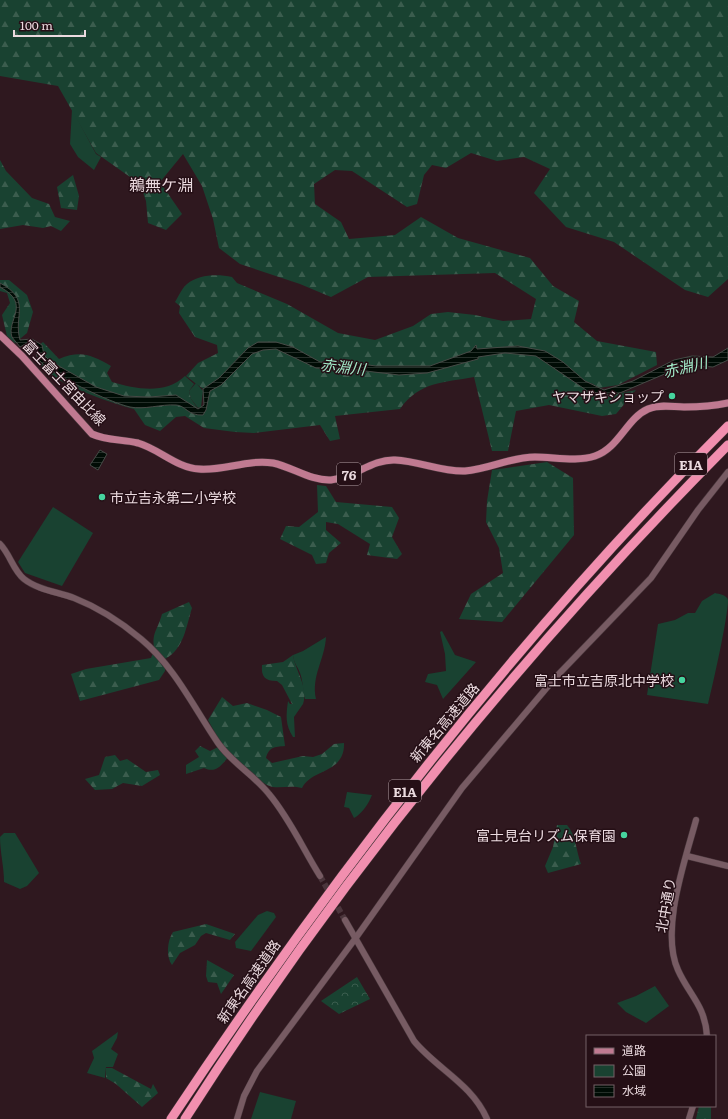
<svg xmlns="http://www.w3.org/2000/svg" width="728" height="1119" font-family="Literata,'Noto Sans JP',serif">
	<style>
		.green { fill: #194231 }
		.forest { fill: url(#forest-firs) }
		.park { fill: url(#park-crowns) }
		.water { fill: url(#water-rules); stroke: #464a46 }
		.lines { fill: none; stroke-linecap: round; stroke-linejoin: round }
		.minor-tunnel { stroke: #4b353c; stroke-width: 6; stroke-dasharray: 6 3; stroke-linecap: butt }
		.minor-casing { stroke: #49373c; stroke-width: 7 }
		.major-casing { stroke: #49373c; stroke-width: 8 }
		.highway-casing { stroke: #49373c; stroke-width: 10 }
		.minor { stroke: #775b63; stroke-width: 6 }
		.major { stroke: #c07a91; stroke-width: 7 }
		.highway { stroke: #f18faf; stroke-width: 9 }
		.poi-dot { fill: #46d49e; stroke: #250f16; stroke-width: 1.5 }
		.labels { text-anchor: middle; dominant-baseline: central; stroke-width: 3; stroke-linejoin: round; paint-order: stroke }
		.shield { fill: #250f16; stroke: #b09da3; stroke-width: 1 }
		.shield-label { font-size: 13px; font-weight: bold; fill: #ebdadf }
		.street-label { font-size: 14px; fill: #ebdadf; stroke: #250f16 }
		.poi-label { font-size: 14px; fill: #ebdadf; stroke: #250f16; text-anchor: end }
		.water-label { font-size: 15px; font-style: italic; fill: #a2ebc9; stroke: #250f16 }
		.quarter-label { font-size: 16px; fill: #ebdadf; stroke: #250f16 }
	</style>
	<defs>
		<pattern id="forest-firs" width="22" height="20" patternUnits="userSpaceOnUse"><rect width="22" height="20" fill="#194231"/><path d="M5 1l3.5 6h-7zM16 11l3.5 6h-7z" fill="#3b5d4e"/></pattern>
		<pattern id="park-crowns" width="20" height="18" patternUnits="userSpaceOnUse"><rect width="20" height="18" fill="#194231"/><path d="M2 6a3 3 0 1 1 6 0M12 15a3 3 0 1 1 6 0" fill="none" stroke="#3b5d4e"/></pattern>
		<pattern id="water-rules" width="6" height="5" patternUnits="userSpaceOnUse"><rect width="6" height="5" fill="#000c05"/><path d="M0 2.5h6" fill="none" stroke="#252f29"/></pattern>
	</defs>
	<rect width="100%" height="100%" fill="#2f181f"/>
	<g class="green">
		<polygon points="72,109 96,154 101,157 94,170 78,157 70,144"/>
		<polygon points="196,383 203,391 201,407 198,408 191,399 189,391"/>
		<polygon points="53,507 93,533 62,586 25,573 18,562"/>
		<path d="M715,593C719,594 727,595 728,600C728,617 713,684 708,704L647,695L658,624L675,620L688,613H695L702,601Z"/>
		<polygon points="442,631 455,655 476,662 443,699 437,685 425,682 428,674 446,671 445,654 440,632"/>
		<path d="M326,637C325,659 311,676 316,699H305C303,691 303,681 300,673C297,665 294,664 293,655L303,651Z"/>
		<path d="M288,701L290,704H303L294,717L295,737H293C285,725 286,715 288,701Z"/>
		<path d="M347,792L372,795C369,803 362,814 354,818L349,808L344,807Z"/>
		<path d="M4,833H15L39,873L27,886L20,889L4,882C4,867 0,852 0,837Z"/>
		<polygon points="267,911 274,913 276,917 251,951 236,948 235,942 258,915"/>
		<polygon points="655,986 669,1006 646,1023 626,1012 617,1003 636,996"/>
		<polygon points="118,1032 117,1038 111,1049 118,1054 113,1067 106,1067 105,1078 87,1073 94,1058 92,1051"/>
		<polygon points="260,1092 296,1101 291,1119 251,1119"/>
	</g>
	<g class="forest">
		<path d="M0,0H728V279L708,297L685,290L614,242L566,227L534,193L550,169L524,157L497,161L471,153L446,168L432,165L424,175L417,204L407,207L352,171L335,170L314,184L315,204L341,222L349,239L395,235L421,217L458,238L530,258L553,286L579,301L574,322L597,341L656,352L657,365L618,385L599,388L593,384L582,380L532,353L582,387L605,396L636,390L616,414L602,416L549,405L516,411L508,451H492L474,377C443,383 420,381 400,409L335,416L340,439L330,441L320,425L254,433L235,432L234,429L235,432L204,428L185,416L176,417L160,431L145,425L134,409C111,403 55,384 40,365C35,359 38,352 39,345L43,342L59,359C81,350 91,355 111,366L107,373L112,382C136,389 165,395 185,376L194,384L189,391L191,399L200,412L209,396L207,392L186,376L198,363L218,353L217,345L195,337L179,313L180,306L175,302C178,297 182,288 187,284C199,274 218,274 232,277L237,283L287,304L338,333L375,340L413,326L431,314L448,312L475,315L503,321L531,319L536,299L495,273L368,277L331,297L300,284L240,264L219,248L213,219L202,186L183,154L160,182L182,214L166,230L148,223L146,201L140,184L96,153L58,86L0,76Z"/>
		<polygon points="0,160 6,171 32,198 49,204 55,217 70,221 61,231 51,226 43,228 23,225 0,229"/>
		<polygon points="73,175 79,196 77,210 61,208 57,187"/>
		<polygon points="0,280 9,280 27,295 33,312 27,333 15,343 7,336 2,315 10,303 7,293 0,291"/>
		<polygon points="547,462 573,478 574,535 502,622 459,619 471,594 503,573 499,548 486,522 487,501 492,470"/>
		<polygon points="317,485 326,486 336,502 392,507 399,518 392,537 402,554 397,559 367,555 370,544 338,524 326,522 326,530 341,543 329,553 326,563 316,564 312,555 280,539 286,526 299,527 318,512"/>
		<path d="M189,602L192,608C186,627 184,649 165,659V671L159,680L80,701L71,674L86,669L151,658C157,646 152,647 154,636C155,631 160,622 162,614Z"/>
		<path d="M293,655C295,670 309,688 303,704H292L282,685L277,681C265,681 261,677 262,665L283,662Z"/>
		<path d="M222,697L233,706L247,703L267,710L281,717L285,746C274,747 269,747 266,758L272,763L303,756L313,757L322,754L334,744L344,743C345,774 312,768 302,788C292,785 283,788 273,787C261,785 240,763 230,755C222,764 217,774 204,768L186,774V765L199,757L195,751L200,746L210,751L222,745L208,720Z"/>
		<polygon points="115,755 120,761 127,759 146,772 158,770 160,775 142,786 123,783 112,789 95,790 85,779 99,775 105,757"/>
		<path d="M557,825H567C576,835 576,851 581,864L548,873L545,866L553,847Z"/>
		<path d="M206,924L235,934L230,940L206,933L201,936L195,945L180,953L172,965C166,957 167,941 173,932Z"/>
		<polygon points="207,960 234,975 221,994 217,983 208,982 206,976"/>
		<polygon points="106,1068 112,1068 151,1089 153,1084 158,1093 142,1107 116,1084 106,1078"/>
	</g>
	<g class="park">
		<polygon points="357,977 370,999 339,1014 321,1001"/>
		<polygon points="699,1106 711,1106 711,1119 696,1119"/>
	</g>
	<g class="water">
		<path d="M0,283C32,300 13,315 20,340L32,339L42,345L44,355L50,361L96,387L124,396L149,397L176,395L198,409L204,405L203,389L219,378L248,348L258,342H276L293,347L320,362H346L376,366H430L471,351L476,345L477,349L518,346L545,351L563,362L585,381L604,390L633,381L674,360L692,356L713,357L728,348V360L713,367L686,365L615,395L589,392L536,356L505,353L478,357V359L427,373L399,375L349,369L316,368L276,349L263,350L252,354L221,385L210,391L206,410L203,415C188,416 185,405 176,405C161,404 144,410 130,407C111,403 50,374 39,360C36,357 36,350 35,346L27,343L20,347C18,344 14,340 12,337C6,320 32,304 0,287Z"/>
		<polygon points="100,450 107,454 98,470 90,465"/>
	</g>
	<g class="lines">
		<polyline class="minor-tunnel" points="320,876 345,920"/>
		<defs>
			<g id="minor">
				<path d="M0,544C10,554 13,570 24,579C38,590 58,592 74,598C97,607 122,623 141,639C175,667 194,708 218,743C232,763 254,775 269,794C290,819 303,849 320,876"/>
				<path d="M696,820C685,861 660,930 678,970C689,995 705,1005 707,1036"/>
				<polyline points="687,856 728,866"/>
				<path d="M345,920L414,1041C437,1069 472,1084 487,1119"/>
				<polyline points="237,1119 244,1096 257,1071 355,939 462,788 555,678 651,578 698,510 728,472"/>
				<polyline points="689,1119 693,1106"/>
			</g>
			<path id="major" d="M0,335L22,356L92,434C107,441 122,439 138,443C159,449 177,468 199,469C224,471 248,459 273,463C292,467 311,481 331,480C354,478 372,459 395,460C419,461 442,472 465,471C489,469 511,457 535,457C554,457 577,462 595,456C619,448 627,418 648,409C659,404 673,407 684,407C699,407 714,406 728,403"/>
			<g id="highway">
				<path d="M171,1119C335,872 517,637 728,426"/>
				<path d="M185,1119C340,876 525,650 728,445"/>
			</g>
		</defs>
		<use href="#minor" class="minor-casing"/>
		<use href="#major" class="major-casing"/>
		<use href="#highway" class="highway-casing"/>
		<use href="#minor" class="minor"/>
		<use href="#major" class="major"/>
		<use href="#highway" class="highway"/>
	</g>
	<g class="poi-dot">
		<circle cx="672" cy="396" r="4"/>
		<circle cx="102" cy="497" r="4"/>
		<circle cx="682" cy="680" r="4"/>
		<circle cx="624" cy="835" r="4"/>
	</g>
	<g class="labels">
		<g class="shield">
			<rect x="675" y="453" width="32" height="22" rx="3"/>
			<rect x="337" y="463" width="24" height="22" rx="3"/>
			<rect x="389" y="780" width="32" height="22" rx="3"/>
		</g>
		<g class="shield-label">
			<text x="691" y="464">E1A</text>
			<text x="349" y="474">76</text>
			<text x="405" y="791">E1A</text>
		</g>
		<g class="street-label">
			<text transform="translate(65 382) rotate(46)">富士富士宮由比線</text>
			<text transform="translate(444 722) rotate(-50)">新東名高速道路</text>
			<text transform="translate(665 905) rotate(-80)">北中通り</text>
			<text transform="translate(248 981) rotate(-55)">新東名高速道路</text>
		</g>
		<g class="poi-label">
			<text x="664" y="396">ヤマザキショップ</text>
			<text x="110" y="497" text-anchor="start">市立吉永第二小学校</text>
			<text x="674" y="680">富士市立吉原北中学校</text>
			<text x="616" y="835">富士見台リズム保育園</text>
		</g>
		<g class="water-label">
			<text transform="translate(343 366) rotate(6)">赤淵川</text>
			<text transform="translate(685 366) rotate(-13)">赤淵川</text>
		</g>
		<g class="quarter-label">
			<text x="161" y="184">鵜無ケ淵</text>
		</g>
	</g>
	<rect x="586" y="1035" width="130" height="72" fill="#250f16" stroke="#746066"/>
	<rect x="594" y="1048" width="20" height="6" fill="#c07a91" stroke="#746066"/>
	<text x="622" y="1055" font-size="12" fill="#ebdadf">道路</text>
	<rect x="594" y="1065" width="20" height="12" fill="#194231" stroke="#746066"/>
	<text x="622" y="1075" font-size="12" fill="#ebdadf">公園</text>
	<rect x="594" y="1085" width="20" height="12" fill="url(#water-rules)" stroke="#746066"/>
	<text x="622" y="1095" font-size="12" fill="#ebdadf">水域</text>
	<path d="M14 30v6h71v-6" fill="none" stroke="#ebdadf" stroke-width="2"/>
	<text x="20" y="30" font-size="12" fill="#ebdadf" stroke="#250f16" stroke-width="3" paint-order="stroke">100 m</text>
</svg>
